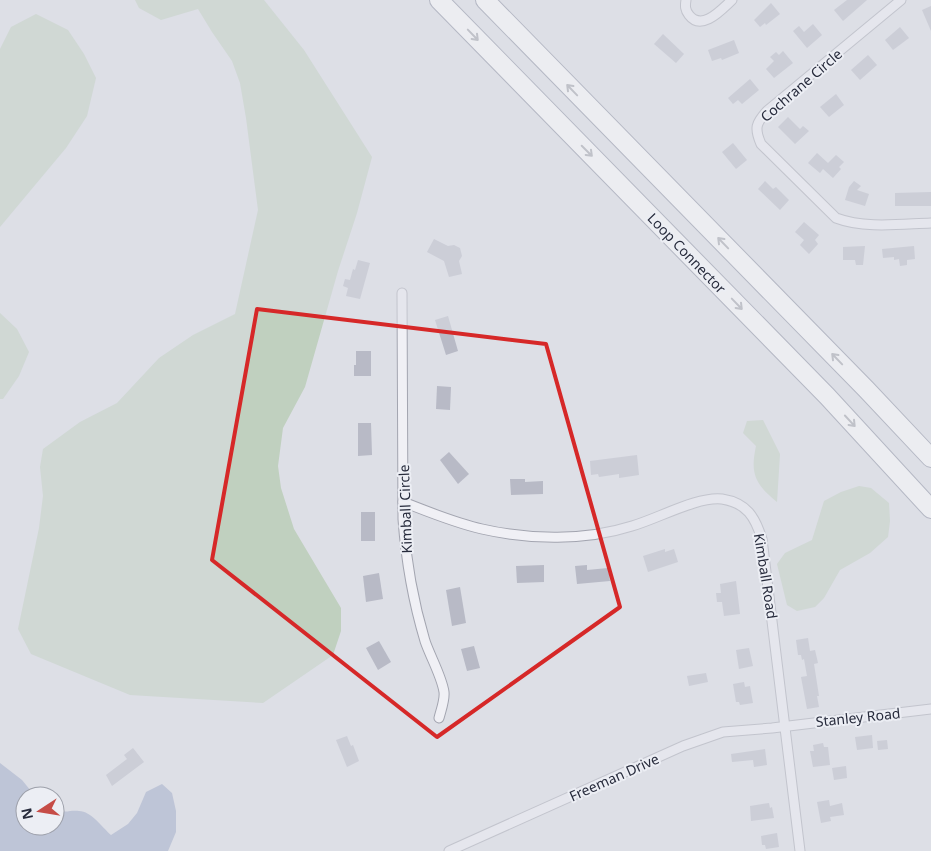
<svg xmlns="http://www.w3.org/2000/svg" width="931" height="851" font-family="'Noto Sans',sans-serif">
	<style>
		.green { fill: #c0d0bf }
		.water { fill: #9aa6c5 }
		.building { fill: #b8bac6 }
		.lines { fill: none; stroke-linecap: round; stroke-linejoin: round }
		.minor-casing { stroke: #a3a5b0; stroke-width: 11 }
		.motorway-casing { stroke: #858a9c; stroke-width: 20 }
		.minor { stroke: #f0f0f5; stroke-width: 9 }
		.motorway { stroke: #fff; stroke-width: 18 }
		.oneway { stroke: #9ea0a7 }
		.marked { fill: none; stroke: #d62828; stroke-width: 4; stroke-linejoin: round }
		.labels { text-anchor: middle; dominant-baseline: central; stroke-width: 4; stroke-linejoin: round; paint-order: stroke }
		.street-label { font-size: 14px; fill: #272b3c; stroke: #eceef4 }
	</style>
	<rect width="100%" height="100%" fill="#dddfe6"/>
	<g class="green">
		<polygon points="135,0 264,0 304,50 372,157 357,213 338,271 305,387 283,428 278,466 281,488 294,529 341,608 341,631 333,655 263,703 130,695 31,654 18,629 39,528 43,496 40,467 43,449 80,422 117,403 159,358 193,335 235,314 258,210 246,118 240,83 232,61 212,32 198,9 161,20 139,8"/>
		<polygon points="36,14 68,30 84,54 96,78 87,116 66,148 0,227 0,49 11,27"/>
		<polygon points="0,313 17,329 29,352 19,376 3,399 0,399"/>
		<path d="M763,420L780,454L777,502C755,484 750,474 756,446L743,433L747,421Z"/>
		<polygon points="859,486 871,488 889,503 890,521 888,537 870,553 840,570 824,598 815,607 797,611 787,605 777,564 785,553 812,540 824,501 841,492"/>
	</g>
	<path class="water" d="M0,763L22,780L35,796H25V826H55V809C65,814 69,810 79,811C91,811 102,827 111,835L128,824L137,813L146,792L162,784L172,793L176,811V832L168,851H0Z"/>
	<g class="building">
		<polygon points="847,0 867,0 843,21 834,10"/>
		<polygon points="771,3 780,14 766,25 765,23 760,27 754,20"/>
		<polygon points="931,6 931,31 922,10"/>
		<polygon points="813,24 822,35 807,48 793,31 799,26 804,32"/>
		<polygon points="900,27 909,38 893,50 885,40"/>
		<polygon points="663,34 684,54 676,63 654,44"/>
		<polygon points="734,40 739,53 722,60 721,58 712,61 708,50"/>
		<polygon points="783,51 793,63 774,78 766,69 774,61 770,57 776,52 779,55"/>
		<polygon points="868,55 877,65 860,80 851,70"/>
		<polygon points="750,79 759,90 742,104 738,100 733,104 728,98"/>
		<polygon points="836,94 844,105 829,117 820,107"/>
		<polygon points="788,117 800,129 803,126 809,131 795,144 778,127"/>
		<polygon points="733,143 747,160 736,169 722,152"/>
		<polygon points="817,153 828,163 836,155 844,162 839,167 841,169 833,178 823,169 820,173 808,163"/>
		<polygon points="765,181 773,189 776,187 789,200 780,210 758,189"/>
		<polygon points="854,181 861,186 857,190 869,194 865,206 845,200 849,187"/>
		<polygon points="931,192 931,206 895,206 895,193"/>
		<polygon points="804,222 819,235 815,240 818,244 809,254 800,245 804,240 795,232"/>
		<polygon points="434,239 448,246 454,245 460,248 462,256 459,261 462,274 449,277 444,261 427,252"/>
		<polygon points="865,246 863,265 856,265 855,260 843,260 843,247"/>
		<polygon points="914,246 915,259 907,260 907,265 900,266 899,259 894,260 894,257 883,258 882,249"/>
		<polygon points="358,260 370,263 360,299 346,296 348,288 343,286 345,279 350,280 353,269 355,270"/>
		<polygon points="448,316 458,351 446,355 435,320"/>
		<polygon points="356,351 371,351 371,376 354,376 354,365 356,365"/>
		<polygon points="437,386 451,387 450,410 436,409"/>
		<polygon points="358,423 371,423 372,455 358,456"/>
		<polygon points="449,452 469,474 458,484 440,460"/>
		<polygon points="637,455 639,475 619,478 619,474 599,477 598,474 591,475 590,461"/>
		<polygon points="510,479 525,479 525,482 543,481 543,494 511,495"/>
		<rect x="361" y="512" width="14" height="29"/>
		<polygon points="665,549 665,552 674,549 678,562 648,572 643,556"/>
		<polygon points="544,565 544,582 517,583 516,566"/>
		<polygon points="587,565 587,570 608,568 610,581 577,584 575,566"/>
		<polygon points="379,573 383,599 366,602 363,576"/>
		<polygon points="736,581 740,614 724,616 722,602 717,602 716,593 721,593 720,584"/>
		<polygon points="460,587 466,623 452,626 446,590"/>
		<polygon points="808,638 810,651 815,650 818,663 814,664 819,696 817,696 819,707 807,709 801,677 807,676 804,659 802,660 801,655 798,655 796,640"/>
		<polygon points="379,641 391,662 378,670 366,648"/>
		<polygon points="474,646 480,668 467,671 461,649"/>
		<polygon points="749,648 753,666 739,669 736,650"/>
		<polygon points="706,673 708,682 689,686 687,676"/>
		<polygon points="744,682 745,687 750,686 753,703 740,705 739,702 736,702 733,684"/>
		<polygon points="872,735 873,748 857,750 855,737"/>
		<polygon points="347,736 351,746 353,745 359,761 347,767 336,740"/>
		<polygon points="887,740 888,749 878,750 877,741"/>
		<polygon points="823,743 824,747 828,747 830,765 813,767 810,751 814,751 813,745"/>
		<polygon points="133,748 144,762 112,786 106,775 127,759 124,755"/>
		<polygon points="765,749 767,765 754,767 753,760 732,762 731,754"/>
		<polygon points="846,766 847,778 834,780 832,768"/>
		<polygon points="829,800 830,806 842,803 844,815 830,817 831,821 821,823 817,802"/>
		<polygon points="769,803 770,808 772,807 774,818 751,821 750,806"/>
		<polygon points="777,833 779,847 766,849 765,845 762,845 761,836"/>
	</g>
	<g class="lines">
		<defs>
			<g id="minor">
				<path d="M686,0C685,6 685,10 689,15C702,32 722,9 732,0"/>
				<path d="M901,0L767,111C756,123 754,128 761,144L836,218C865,229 901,224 931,223"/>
				<path d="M402,293L403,519C406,561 413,601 425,641C430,656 442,677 444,692C445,700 441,710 439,718"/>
				<path d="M403,502C429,512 455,523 482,529C530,540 585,541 632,526C657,519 698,496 722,499C747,503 755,517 762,539L800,851"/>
				<polyline points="449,851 683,746 723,732 772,728 931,709"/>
			</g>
			<g id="motorway">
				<polyline points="439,0 827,396 931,509"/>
				<polyline points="485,0 866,389 931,458"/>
			</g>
		</defs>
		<use href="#minor" class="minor-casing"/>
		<use href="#motorway" class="motorway-casing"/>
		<use href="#minor" class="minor"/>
		<use href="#motorway" class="motorway"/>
	</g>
	<defs><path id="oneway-shaft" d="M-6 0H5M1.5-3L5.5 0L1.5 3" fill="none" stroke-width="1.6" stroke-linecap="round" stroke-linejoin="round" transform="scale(1.25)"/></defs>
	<g class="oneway">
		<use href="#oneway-shaft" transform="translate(473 35) rotate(46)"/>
		<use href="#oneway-shaft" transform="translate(572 90) rotate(-134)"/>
		<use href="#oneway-shaft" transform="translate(587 151) rotate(45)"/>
		<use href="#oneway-shaft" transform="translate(723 243) rotate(-134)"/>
		<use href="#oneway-shaft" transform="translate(737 304) rotate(46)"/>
		<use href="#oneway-shaft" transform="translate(837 359) rotate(-134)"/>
		<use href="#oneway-shaft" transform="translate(850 421) rotate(47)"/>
	</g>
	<path d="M0 0H931V851H0ZM257,309L546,344L620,607L437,737L212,560Z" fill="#dddfe6" fill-opacity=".55" fill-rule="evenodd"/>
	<path class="marked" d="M257,309L546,344L620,607L437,737L212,560Z"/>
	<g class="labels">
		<g class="street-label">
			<text transform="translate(801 85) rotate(-41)">Cochrane Circle</text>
			<text transform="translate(687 253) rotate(46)">Loop Connector</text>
			<text transform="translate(405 509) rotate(-92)">Kimball Circle</text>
			<text transform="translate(766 576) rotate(81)">Kimball Road</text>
			<text transform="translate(858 717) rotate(-6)">Stanley Road</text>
			<text transform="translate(614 777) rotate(-24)">Freeman Drive</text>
		</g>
	</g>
	<g transform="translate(40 811) rotate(258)"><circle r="24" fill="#eceef4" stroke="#9da0aa"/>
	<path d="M0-4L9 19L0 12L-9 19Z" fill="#c64c47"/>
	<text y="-8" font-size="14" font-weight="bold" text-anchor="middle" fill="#272b3c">N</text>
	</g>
</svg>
